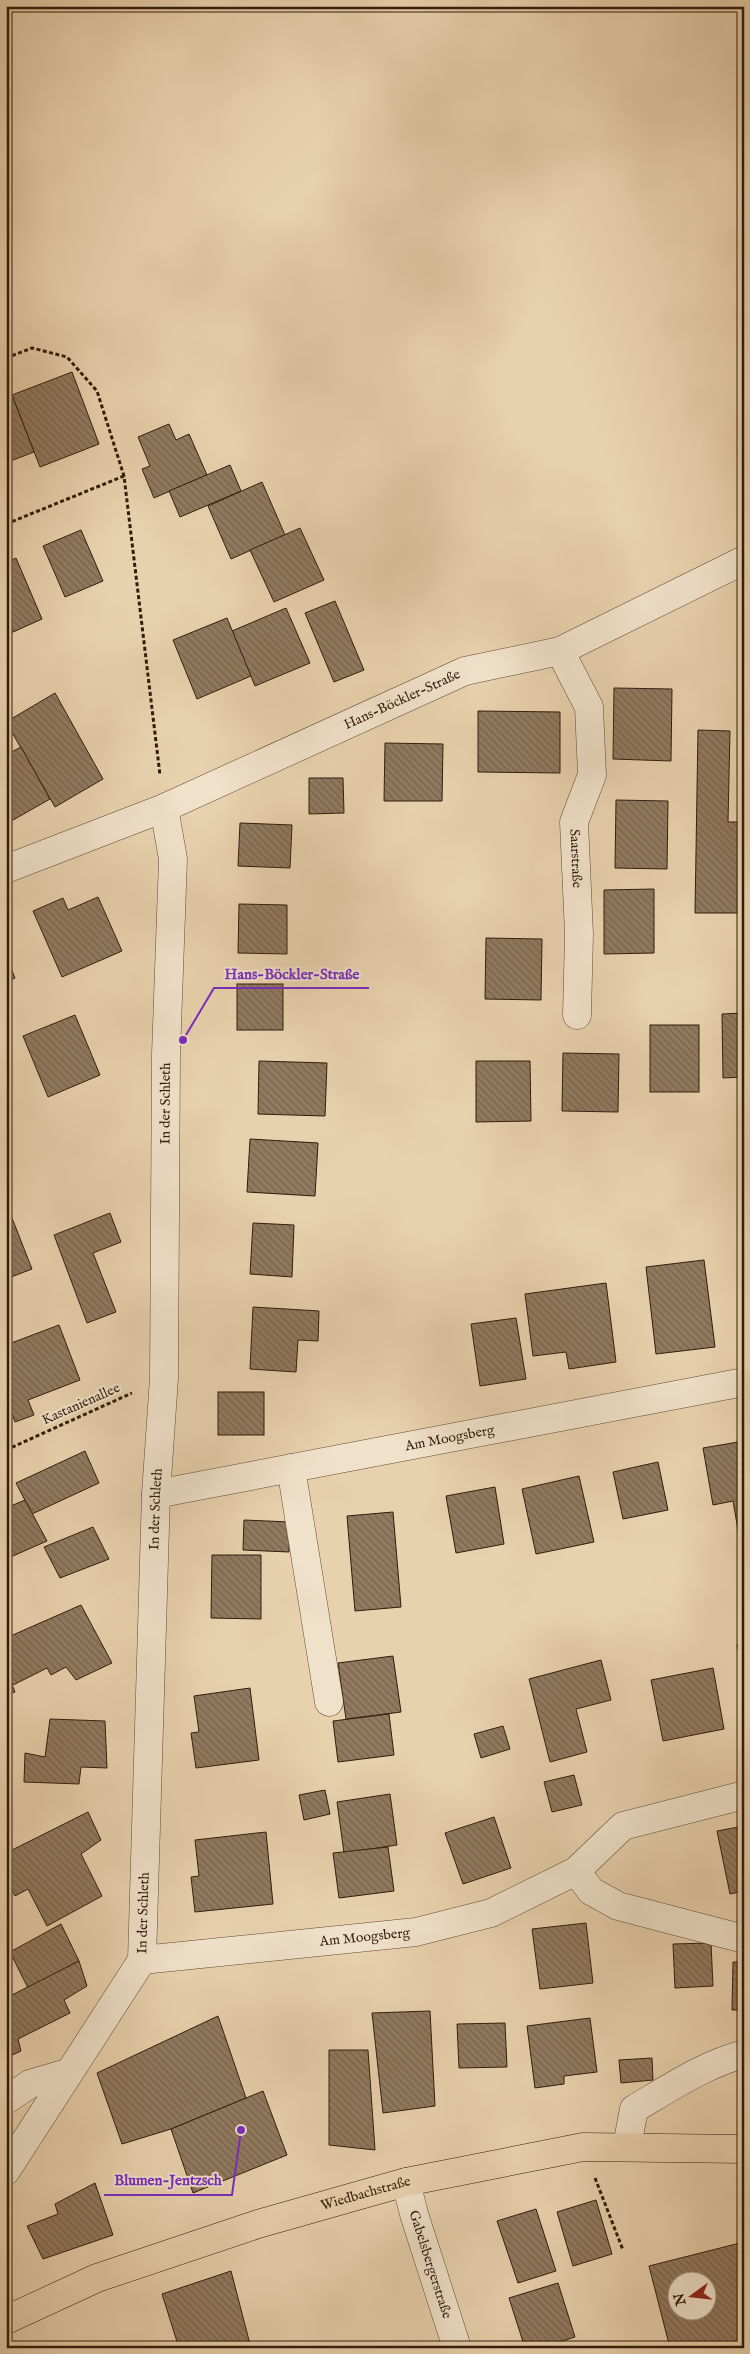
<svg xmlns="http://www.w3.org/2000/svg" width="750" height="2354" font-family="'IM FELL English',serif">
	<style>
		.building { fill: url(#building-back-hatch); stroke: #321c0c; fill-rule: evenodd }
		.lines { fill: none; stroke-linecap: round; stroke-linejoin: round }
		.minor-casing { stroke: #604934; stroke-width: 29 }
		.major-casing { stroke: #321c0c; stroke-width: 29 }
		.path { stroke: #321c0c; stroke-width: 3; stroke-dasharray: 4 2.5; stroke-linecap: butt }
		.minor { stroke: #f0e1ca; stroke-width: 28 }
		.major { stroke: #e8d1ad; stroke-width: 28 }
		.labels { text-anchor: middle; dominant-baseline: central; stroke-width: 4; stroke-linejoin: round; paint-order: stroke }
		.street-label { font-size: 14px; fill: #321c0c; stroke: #f0e1ca }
		.leader { fill: none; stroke: #7b2cbf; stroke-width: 2 }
		.callout-dot { fill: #7b2cbf; stroke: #f0e1ca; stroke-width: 2 }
		.callout-label { font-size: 15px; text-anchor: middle; font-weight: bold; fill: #7b2cbf; stroke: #f0e1ca; stroke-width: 4; stroke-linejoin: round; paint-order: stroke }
	</style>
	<defs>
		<pattern id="building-back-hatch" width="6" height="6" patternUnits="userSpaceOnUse" patternTransform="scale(1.25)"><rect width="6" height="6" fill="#917a60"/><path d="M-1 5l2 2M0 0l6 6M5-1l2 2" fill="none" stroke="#77634e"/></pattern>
	</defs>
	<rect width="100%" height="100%" fill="#e8d1ad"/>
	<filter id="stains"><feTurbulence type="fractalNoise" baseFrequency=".004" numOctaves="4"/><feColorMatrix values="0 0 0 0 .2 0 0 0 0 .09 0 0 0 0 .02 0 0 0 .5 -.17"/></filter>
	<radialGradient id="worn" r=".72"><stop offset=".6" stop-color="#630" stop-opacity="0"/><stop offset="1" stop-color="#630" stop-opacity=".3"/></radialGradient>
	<g class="building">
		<polygon points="72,372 99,444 40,467 12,395"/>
		<polygon points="12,395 34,452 8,462 6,397"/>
		<polygon points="169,424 176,440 189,434 207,475 154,498 142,469 150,466 138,437"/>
		<polygon points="230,465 241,491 180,517 169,491"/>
		<polygon points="262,482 285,535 231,559 208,506"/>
		<polygon points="300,528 324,580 274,602 250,550"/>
		<polygon points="81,530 103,581 65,597 43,546"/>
		<polygon points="16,558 42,619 13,632 6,616 6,563"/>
		<polygon points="335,601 364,670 334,682 305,613"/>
		<polygon points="286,608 310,663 255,686 232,631"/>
		<polygon points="6,616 13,632 6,634"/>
		<polygon points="227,618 251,676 197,699 173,640"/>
		<polygon points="614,688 672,689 671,761 613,759"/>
		<polygon points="55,693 103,779 55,807 6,722"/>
		<polygon points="478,711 560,712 560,773 478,772"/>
		<polygon points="698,730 730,731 728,822 744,822 744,913 695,913"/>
		<polygon points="385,743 443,744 442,801 384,801"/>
		<polygon points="21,747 50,799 6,824 6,755"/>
		<polygon points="309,778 343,778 344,813 309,814"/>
		<polygon points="616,800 668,801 667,869 615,868"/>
		<polygon points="240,823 292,825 290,868 238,866"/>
		<polygon points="654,889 654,953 604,954 604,890"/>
		<polygon points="98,897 122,951 62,977 33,911 63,898 68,910"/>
		<polygon points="239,904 287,905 287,954 238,953"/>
		<polygon points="486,938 542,939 541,1000 485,999"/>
		<polygon points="6,956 15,978 6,982"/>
		<rect x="237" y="984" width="46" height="46"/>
		<polygon points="744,1013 744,1077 723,1078 722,1014"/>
		<polygon points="75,1015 100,1075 48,1097 23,1036"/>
		<rect x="650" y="1025" width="49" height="67"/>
		<polygon points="563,1053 619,1054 618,1112 562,1111"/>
		<polygon points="259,1061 327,1063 325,1116 258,1114"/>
		<polygon points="476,1061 530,1061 531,1121 476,1122"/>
		<polygon points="250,1139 318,1143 315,1196 247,1192"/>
		<polygon points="110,1213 121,1242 93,1253 116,1312 87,1323 54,1235"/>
		<polygon points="12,1218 32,1269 6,1279 6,1220"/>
		<polygon points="253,1223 294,1225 292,1277 250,1274"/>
		<polygon points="704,1260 715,1347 656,1354 646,1267"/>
		<polygon points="606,1283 616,1362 569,1369 566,1352 533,1356 525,1294"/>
		<polygon points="253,1307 319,1311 318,1341 298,1340 296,1372 250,1369"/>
		<polygon points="516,1318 526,1379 480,1386 471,1324"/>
		<polygon points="59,1325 80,1380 28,1400 34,1415 15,1422 6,1399 6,1345"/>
		<rect x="218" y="1392" width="46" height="43"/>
		<polygon points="744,1441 744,1552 742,1553 733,1501 713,1505 703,1448"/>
		<polygon points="85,1451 99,1483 32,1514 16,1483"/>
		<polygon points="658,1462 668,1510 623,1519 613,1472"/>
		<polygon points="579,1476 594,1542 536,1554 522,1489"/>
		<polygon points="495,1487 504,1544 456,1553 446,1496"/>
		<polygon points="25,1500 47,1541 6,1559 6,1508"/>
		<polygon points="393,1512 401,1607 355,1611 347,1516"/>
		<polygon points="244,1520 290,1522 289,1552 243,1550"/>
		<polygon points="93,1527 109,1559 60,1578 44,1547"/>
		<polygon points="212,1555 261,1555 261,1619 211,1618"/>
		<polygon points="81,1605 112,1663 76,1680 66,1667 51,1675 47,1668 13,1685 6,1670 6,1638"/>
		<polygon points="744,1644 744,1677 737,1645"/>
		<polygon points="393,1656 401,1712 346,1719 338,1663"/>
		<polygon points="601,1660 611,1700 576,1709 587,1752 550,1762 529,1679"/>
		<polygon points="713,1668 724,1729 663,1741 651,1680"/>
		<polygon points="6,1670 15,1692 6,1695"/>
		<polygon points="250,1688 259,1760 196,1768 191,1733 199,1732 194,1696"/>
		<polygon points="389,1714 394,1755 338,1762 333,1721"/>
		<polygon points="50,1719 105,1721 107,1768 81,1767 79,1784 24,1782 25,1753 45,1757"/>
		<polygon points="503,1726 510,1749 481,1758 474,1734"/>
		<polygon points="574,1775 582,1805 552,1812 544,1782"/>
		<polygon points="325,1790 330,1814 304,1820 299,1795"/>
		<polygon points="390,1794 397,1845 344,1853 337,1802"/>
		<polygon points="88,1812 101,1840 81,1854 102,1896 47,1926 28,1889 15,1896 6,1878 6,1853"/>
		<polygon points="494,1817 511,1868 463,1884 445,1833"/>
		<polygon points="744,1826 744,1891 730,1894 717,1831"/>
		<polygon points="266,1832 273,1904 195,1912 191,1877 199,1876 195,1840"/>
		<polygon points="388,1847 394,1891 339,1898 333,1853"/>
		<polygon points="586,1923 593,1983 540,1989 532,1929"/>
		<polygon points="61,1924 79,1961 28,1988 10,1952"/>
		<polygon points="711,1943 713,1986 675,1988 673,1944"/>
		<polygon points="79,1961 87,1986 64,2000 70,2013 18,2039 21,2051 6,2058 6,1998"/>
		<polygon points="733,1962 744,1962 744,2010 732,2010"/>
		<polygon points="430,2011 435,2106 383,2113 372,2013"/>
		<polygon points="218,2016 246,2098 171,2129 122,2144 97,2073"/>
		<polygon points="590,2018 597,2072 564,2076 564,2084 535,2088 527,2026"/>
		<polygon points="505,2023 507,2067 459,2068 457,2024"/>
		<polygon points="329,2050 368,2050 375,2150 329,2145"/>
		<polygon points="652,2058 653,2080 621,2083 619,2060"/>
		<polygon points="263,2091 287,2155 193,2193 171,2129"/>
		<polygon points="95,2183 113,2235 43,2259 27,2226 58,2214 55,2204"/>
		<polygon points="596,2200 612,2254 573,2266 557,2212"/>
		<polygon points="536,2209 556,2271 518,2283 497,2221"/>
		<path d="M744,2242V2348H670L649,2266ZM678,2282H708V2312H678Z"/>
		<polygon points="231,2271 251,2348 179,2348 162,2294"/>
		<polygon points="558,2283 575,2337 541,2348 525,2348 509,2298"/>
	</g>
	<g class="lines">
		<defs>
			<g id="minor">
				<path id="s1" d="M560,651L589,707L592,775L574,822L579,934L577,1015"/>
				<path id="s2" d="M6,869L164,808L465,671L560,651L744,560"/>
				<polyline points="291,1468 329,1702"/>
				<path id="s3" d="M156,1494L744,1382"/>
				<polyline points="576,1871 591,1891 618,1906 744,1939"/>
				<path id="s4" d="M142,1960L416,1932L491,1913L576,1871L623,1826L744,1795"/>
				<polyline points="6,2100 30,2084 67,2073"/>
				<path d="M627,2146L634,2109C668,2089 705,2064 744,2054"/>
				<path id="s5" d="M6,2171L142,1960L156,1494L164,1378L166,1054L173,859L164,808"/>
				<path id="s6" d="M406,2182L414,2214L457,2348"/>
			</g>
			<g id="major">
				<path id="s7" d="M6,2320L97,2278L258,2224L406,2182L583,2147L744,2149"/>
			</g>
		</defs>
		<use href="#minor" class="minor-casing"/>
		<use href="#major" class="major-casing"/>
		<g class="path">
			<polyline points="6,358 32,348 67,357 97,391 124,476 160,775"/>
			<polyline points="6,524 124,476"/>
			<polyline points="6,1450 132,1393"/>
			<polyline points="595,2178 623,2250"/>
		</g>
		<use href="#minor" class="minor"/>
		<use href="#major" class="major"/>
	</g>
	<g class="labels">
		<g class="street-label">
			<text stroke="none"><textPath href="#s2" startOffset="431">Hans-Böckler-Straße</textPath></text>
			<text stroke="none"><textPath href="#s1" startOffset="218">Saarstraße</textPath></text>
			<text stroke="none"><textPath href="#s5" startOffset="1108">In der Schleth</textPath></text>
			<text transform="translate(81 1404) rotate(-24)">Kastanienallee</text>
			<text stroke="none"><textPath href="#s3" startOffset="299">Am Moogsberg</textPath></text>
			<text stroke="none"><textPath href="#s5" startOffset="702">In der Schleth</textPath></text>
			<text stroke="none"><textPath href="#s5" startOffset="298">In der Schleth</textPath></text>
			<text stroke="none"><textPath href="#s4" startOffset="224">Am Moogsberg</textPath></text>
			<text stroke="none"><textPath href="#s7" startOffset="382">Wiedbachstraße</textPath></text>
			<text stroke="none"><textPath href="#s6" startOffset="86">Gabelsbergerstraße</textPath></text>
		</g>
	</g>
	<path class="leader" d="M183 1040L214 988H369M241 2130L232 2195H104"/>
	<g class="callout-dot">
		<circle cx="183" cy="1040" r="5"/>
		<circle cx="241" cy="2130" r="5"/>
	</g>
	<g class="callout-label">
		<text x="292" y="979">Hans-Böckler-Straße</text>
		<text x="168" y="2185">Blumen-Jentzsch</text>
	</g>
	<rect width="750" height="2354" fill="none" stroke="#e8d1ad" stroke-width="25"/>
	<rect x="8" y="8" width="735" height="2339" fill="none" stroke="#321c0c" stroke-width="2.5"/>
	<rect x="12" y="12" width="725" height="2329" fill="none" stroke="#321c0c"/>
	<g transform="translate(692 2296) rotate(255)"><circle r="24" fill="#f0e1ca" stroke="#a4927e"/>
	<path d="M0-4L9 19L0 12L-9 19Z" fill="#8f2418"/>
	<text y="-8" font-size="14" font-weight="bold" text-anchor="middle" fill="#321c0c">N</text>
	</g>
	<rect width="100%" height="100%" filter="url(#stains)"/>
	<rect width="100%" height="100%" fill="url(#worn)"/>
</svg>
